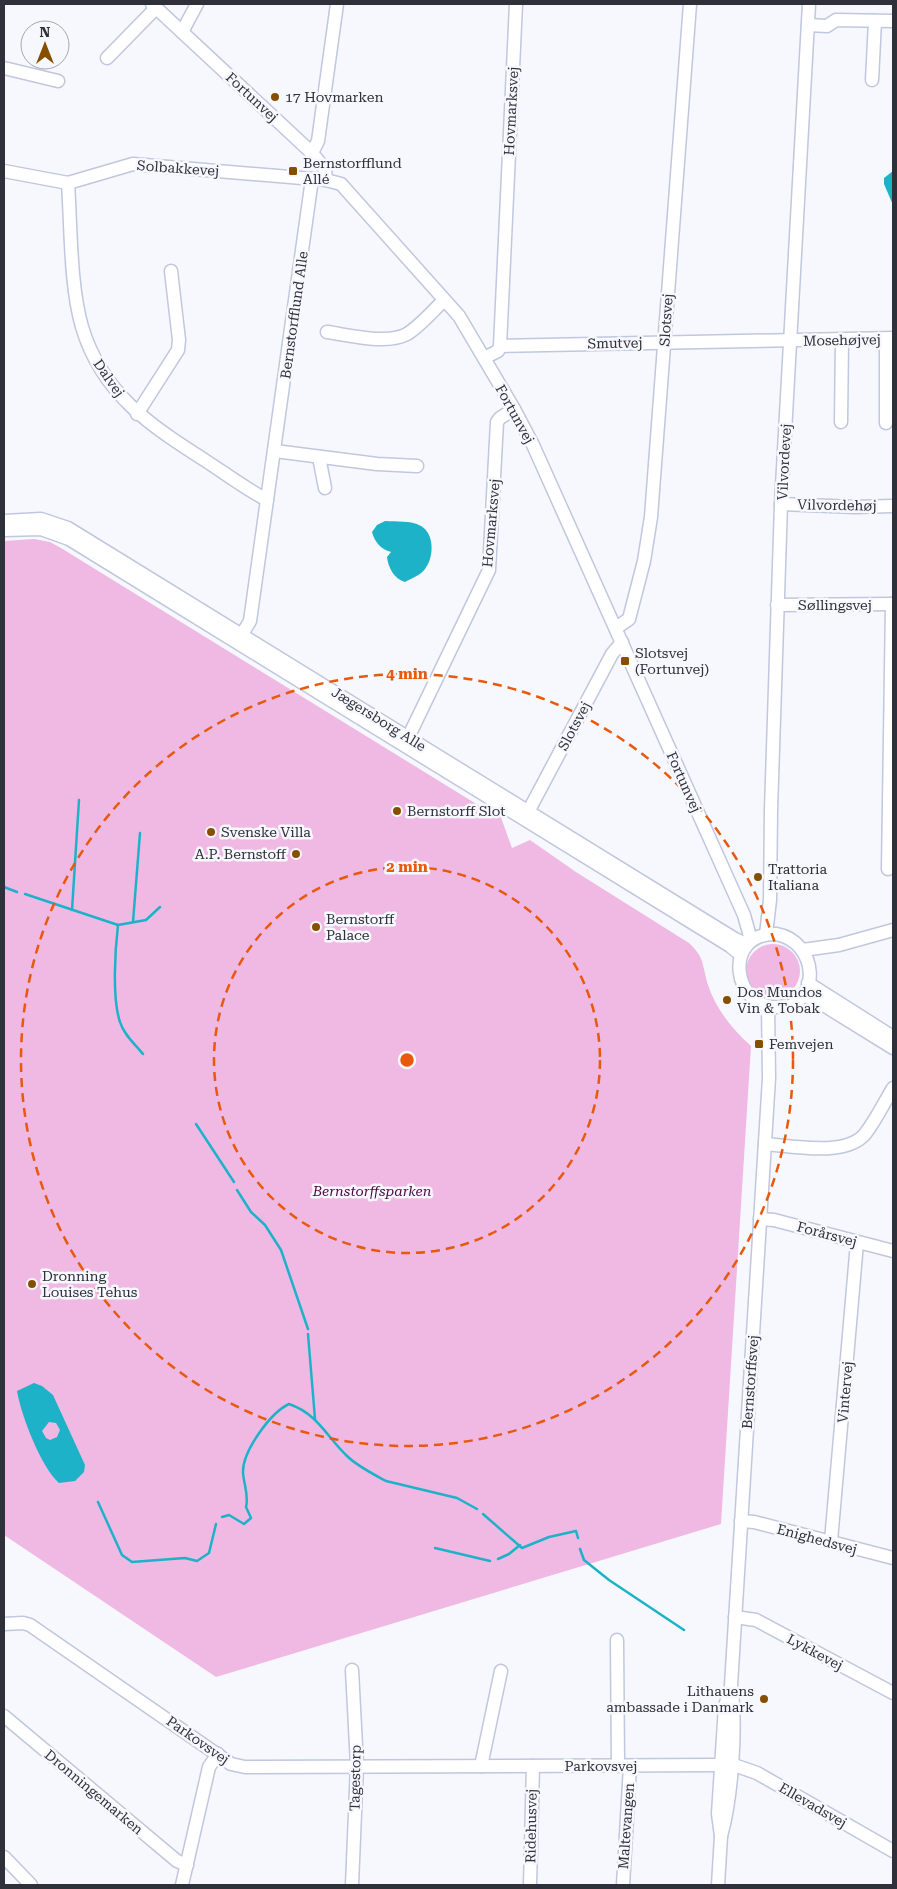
<svg xmlns="http://www.w3.org/2000/svg" width="897" height="1889" font-family="'Roboto Serif',serif">
	<style>
		.green { fill: #efb9e3 }
		.water { fill: #1eb2c9; fill-rule: evenodd }
		.lines { fill: none; stroke-linecap: round; stroke-linejoin: round }
		.stream { stroke: #1eb2c9; stroke-width: 2.5 }
		.minor-casing { stroke: #c0c7de; stroke-width: 15 }
		.minor { stroke: #fff; stroke-width: 12 }
		.ring { fill: none; stroke: #e8590c; stroke-width: 2.5; stroke-dasharray: 9 6 }
		.poi-dot { fill: #864f00; stroke: #f7f8fd; stroke-width: 2 }
		.labels { text-anchor: middle; dominant-baseline: central; stroke-width: 5; stroke-linejoin: round; paint-order: stroke }
		.street-label { font-size: 14px; fill: #2f313a; stroke: #f7f8fd }
		.poi-label { font-size: 14px; fill: #2f313a; stroke: #f7f8fd; text-anchor: start }
		.park-label { font-size: 14px; font-style: italic; fill: #4a0742; stroke: #f7f8fd }
		.centre { fill: #e8590c; stroke: #f7f8fd; stroke-width: 2.5 }
		.ring-label { font-size: 15px; text-anchor: middle; font-weight: bold; fill: #e8590c; stroke: #f7f8fd; stroke-width: 5; stroke-linejoin: round; paint-order: stroke }
	</style>
	<rect width="100%" height="100%" fill="#f7f8fd"/>
	<g class="green">
		<path d="M34,539L50,542L61,548L478,805L499,812L512,848L530,840L576,872L689,943C705,958 702,965 708,985C716,1009 732,1029 751,1046L721,1524L216,1677L4,1535V541Z"/>
		<circle cx="773" cy="971" r="27"/>
	</g>
	<g class="water">
		<polygon points="893,171 893,205 884,184 884,178"/>
		<path d="M385,521C397,522 410,520 421,526C435,534 434,558 425,569C421,575 412,578 405,582C394,579 388,567 387,557L391,552C381,549 375,543 372,532L377,525Z"/>
		<path d="M34,1383L42,1386L53,1395L85,1465L84,1472L75,1481L59,1483C41,1467 21,1415 17,1391ZM49,1422L56,1423L60,1430L57,1437L50,1440L46,1438L42,1431Z"/>
	</g>
	<g class="lines">
		<g class="stream">
			<polyline points="4,887 17,892"/>
			<polyline points="25,894 118,925 146,920 160,907"/>
			<polyline points="72,910 79,800"/>
			<polyline points="133,922 140,833"/>
			<path d="M118,925C115,950 112,999 120,1022C124,1035 135,1044 143,1054"/>
			<polyline points="196,1124 234,1182"/>
			<polyline points="237,1190 251,1212 265,1225 281,1250 308,1329"/>
			<polyline points="308,1334 315,1419"/>
			<polyline points="98,1502 122,1555 132,1562 185,1558 197,1561 209,1553 216,1524"/>
			<polyline points="483,1514 522,1548 549,1537 576,1531 578,1538"/>
			<path d="M222,1517L229,1515L244,1524L251,1518L246,1507C249,1496 244,1485 243,1473C242,1452 270,1413 289,1404C318,1414 326,1436 347,1456C357,1466 373,1474 386,1481L457,1498L477,1509"/>
			<polyline points="435,1548 490,1561"/>
			<polyline points="580,1549 584,1560 609,1580 684,1630"/>
			<polyline points="498,1559 509,1554 520,1545"/>
		</g>
		<defs>
			<g id="minor">
				<polyline points="152,4 312,153 325,169 326,180"/>
				<polyline points="808,25 827,26 836,20 893,21"/>
				<polyline points="182,32 197,4"/>
				<polyline points="107,58 156,8"/>
				<polyline points="4,68 58,81"/>
				<polyline points="872,80 875,21"/>
				<polyline points="312,153 318,141 337,4"/>
				<polyline points="4,171 68,183 133,164 326,180 341,184 459,316 514,409 533,445 744,915 751,940"/>
				<path d="M68,183C71,228 70,285 82,327C102,394 151,426 206,461C226,474 246,489 267,500"/>
				<path d="M327,332C349,335 387,345 407,334C420,326 433,311 444,300"/>
				<polyline points="500,346 893,338"/>
				<polyline points="484,358 498,351 500,346 516,4"/>
				<polyline points="137,414 178,350 179,340 171,271"/>
				<polyline points="841,422 842,340"/>
				<polyline points="886,423 886,339"/>
				<polyline points="275,451 377,464 417,466"/>
				<polyline points="319,457 325,488"/>
				<polyline points="781,504 855,507 893,506"/>
				<polyline points="4,521 41,519 68,528 735,939 746,944"/>
				<polyline points="4,530 41,529 69,539 730,946 741,955"/>
				<polyline points="777,605 893,604"/>
				<polyline points="616,628 629,619 644,561 651,517 690,4"/>
				<polyline points="238,641 250,621 312,179"/>
				<polyline points="405,744 489,570 497,422 500,418 514,409"/>
				<polyline points="528,812 612,654 622,642"/>
				<polyline points="888,869 892,604"/>
				<polyline points="766,934 770,900 771,810 781,504 809,4"/>
				<path d="M776,934C818,941 823,1005 779,1007C733,1010 721,933 776,934Z"/>
				<polyline points="803,950 839,945 893,930"/>
				<polyline points="808,983 893,1037"/>
				<polyline points="802,995 817,1001 893,1048"/>
				<path d="M765,1144C792,1146 846,1157 865,1134C876,1120 884,1103 893,1088"/>
				<polyline points="760,1219 774,1220 893,1251"/>
				<polyline points="741,1521 754,1522 893,1558"/>
				<polyline points="831,1541 857,1243"/>
				<polyline points="735,1617 756,1620 893,1693"/>
				<polyline points="4,1624 23,1623 30,1625 231,1764 245,1767 721,1765"/>
				<polyline points="617,1640 618,1766"/>
				<polyline points="4,1716 177,1861 187,1865"/>
				<polyline points="731,1764 757,1773 893,1851"/>
				<polyline points="481,1766 501,1671"/>
				<path d="M721,1836C732,1797 737,1725 731,1685L769,1078L768,1006"/>
				<polyline points="4,1857 31,1885"/>
				<polyline points="182,1885 209,1767 218,1754"/>
				<polyline points="352,1885 357,1765 352,1670"/>
				<polyline points="530,1885 533,1766"/>
				<polyline points="623,1885 630,1766"/>
				<polyline points="718,1885 721,1836 718,1814 725,1706 730,1690"/>
			</g>
		</defs>
		<use href="#minor" class="minor-casing"/>
		<use href="#minor" class="minor"/>
	</g>
	<g class="ring">
		<circle cx="407" cy="1060" r="193"/>
		<circle cx="407" cy="1060" r="386"/>
	</g>
	<g class="poi-dot">
		<circle cx="275" cy="97" r="5"/>
		<rect x="288" y="166" width="10" height="10" rx="2.5"/>
		<rect x="620" y="656" width="10" height="10" rx="2.5"/>
		<circle cx="397" cy="811" r="5"/>
		<circle cx="211" cy="832" r="5"/>
		<circle cx="296" cy="854" r="5"/>
		<circle cx="758" cy="877" r="5"/>
		<circle cx="316" cy="927" r="5"/>
		<circle cx="727" cy="1000" r="5"/>
		<rect x="754" y="1039" width="10" height="10" rx="2.5"/>
		<circle cx="32" cy="1284" r="5"/>
		<circle cx="764" cy="1699" r="5"/>
	</g>
	<g class="labels">
		<g class="street-label">
			<text transform="translate(252 97) rotate(43)">Fortunvej</text>
			<text transform="translate(511 111) rotate(-87)">Hovmarksvej</text>
			<text transform="translate(178 168) rotate(4)">Solbakkevej</text>
			<text transform="translate(294 315) rotate(-82)">Bernstorfflund Alle</text>
			<text transform="translate(666 320) rotate(-86)">Slotsvej</text>
			<text transform="translate(842 340) rotate(-1)">Mosehøjvej</text>
			<text transform="translate(615 343) rotate(-1)">Smutvej</text>
			<text transform="translate(109 378) rotate(55)">Dalvej</text>
			<text transform="translate(515 414) rotate(61)">Fortunvej</text>
			<text transform="translate(784 462) rotate(-87)">Vilvordevej</text>
			<text transform="translate(837 505) rotate(1)">Vilvordehøj</text>
			<text transform="translate(491 523) rotate(-85)">Hovmarksvej</text>
			<text x="835" y="605">Søllingsvej</text>
			<text transform="translate(379 719) rotate(32)">Jægersborg Alle</text>
			<text transform="translate(574 726) rotate(-62)">Slotsvej</text>
			<text transform="translate(684 782) rotate(66)">Fortunvej</text>
			<text transform="translate(827 1234) rotate(15)">Forårsvej</text>
			<text transform="translate(750 1382) rotate(-86)">Bernstorffsvej</text>
			<text transform="translate(845 1392) rotate(-85)">Vintervej</text>
			<text transform="translate(817 1539) rotate(15)">Enighedsvej</text>
			<text transform="translate(815 1652) rotate(28)">Lykkevej</text>
			<text transform="translate(198 1740) rotate(35)">Parkovsvej</text>
			<text x="601" y="1766">Parkovsvej</text>
			<text transform="translate(355 1778) rotate(-89)">Tagestorp</text>
			<text transform="translate(94 1792) rotate(40)">Dronningemarken</text>
			<text transform="translate(813 1805) rotate(30)">Ellevadsvej</text>
			<text transform="translate(531 1826) rotate(-89)">Ridehusvej</text>
			<text transform="translate(626 1826) rotate(-86)">Maltevangen</text>
		</g>
		<g class="poi-label">
			<text x="285" y="97">17 Hovmarken</text>
			<text x="303" y="163">Bernstorfflund<tspan x="303" dy="16">Allé</tspan></text>
			<text x="635" y="653">Slotsvej<tspan x="635" dy="16">(Fortunvej)</tspan></text>
			<text x="407" y="811">Bernstorff Slot</text>
			<text x="221" y="832">Svenske Villa</text>
			<text x="286" y="854" text-anchor="end">A.P. Bernstoff</text>
			<text x="768" y="869">Trattoria<tspan x="768" dy="16">Italiana</tspan></text>
			<text x="326" y="919">Bernstorff<tspan x="326" dy="16">Palace</tspan></text>
			<text x="737" y="992">Dos Mundos<tspan x="737" dy="16">Vin &amp; Tobak</tspan></text>
			<text x="769" y="1044">Femvejen</text>
			<text x="42" y="1276">Dronning<tspan x="42" dy="16">Louises Tehus</tspan></text>
			<text x="754" y="1691" text-anchor="end">Lithauens<tspan x="754" dy="16">ambassade i Danmark</tspan></text>
		</g>
		<g class="park-label">
			<text x="372" y="1191">Bernstorffsparken</text>
		</g>
	</g>
	<circle cx="407" cy="1060" r="8" class="centre"/>
	<g class="ring-label">
		<text x="407" y="679">4 min</text>
		<text x="407" y="872">2 min</text>
	</g>
	<rect width="897" height="1889" fill="none" stroke="#2f313a" stroke-width="10"/>
	<g transform="translate(45 45)"><circle r="24" fill="#f7f8fd" stroke="#a7a8af"/>
	<path d="M0-4L9 19L0 12L-9 19Z" fill="#864f00"/>
	<text y="-8" font-size="14" font-weight="bold" text-anchor="middle" fill="#2f313a">N</text>
	</g>
</svg>
